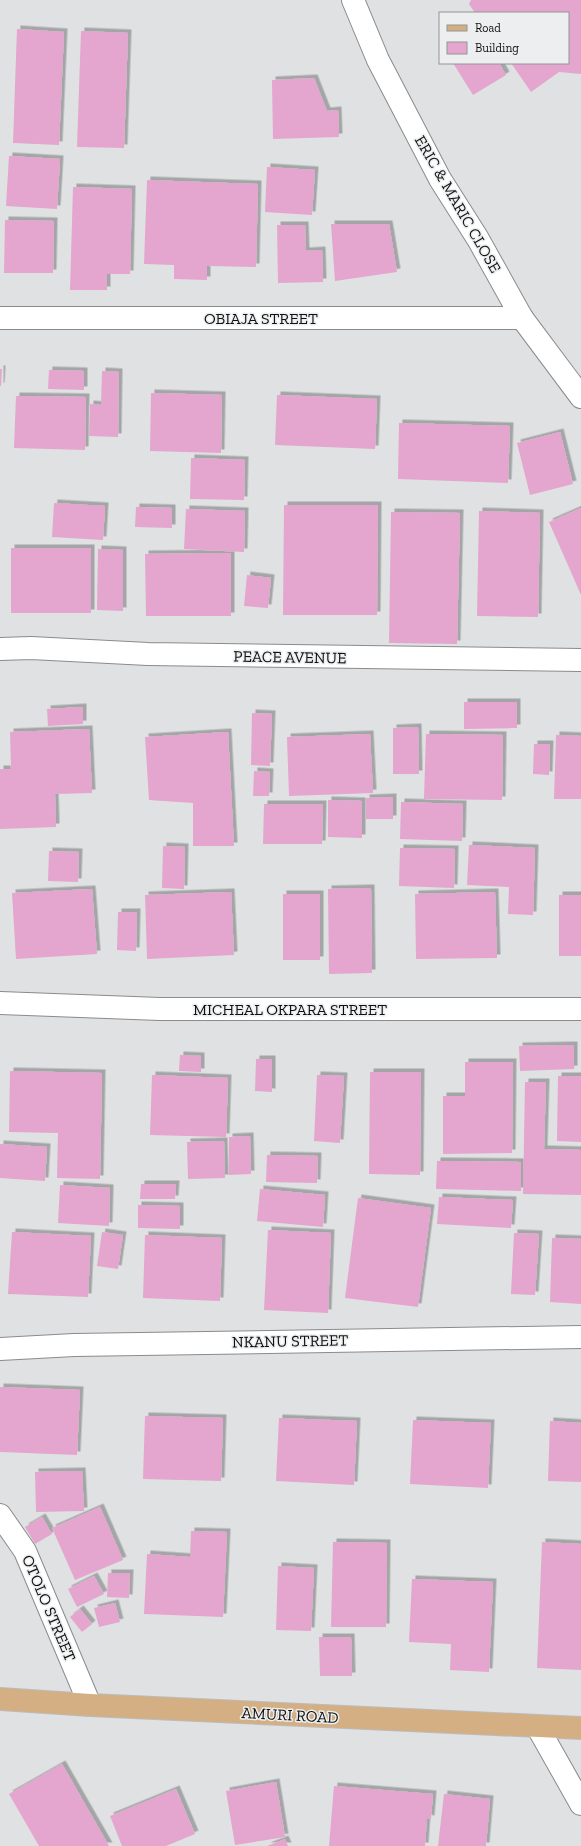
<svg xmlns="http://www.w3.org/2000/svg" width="581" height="1846" font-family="'Zilla Slab',serif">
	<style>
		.building { fill: #e4a6ce; filter: url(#shadow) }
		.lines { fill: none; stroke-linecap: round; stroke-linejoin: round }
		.minor-casing { stroke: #8a8b8d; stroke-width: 24 }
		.major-casing { stroke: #bcbcbc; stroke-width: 24 }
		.minor { stroke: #fff; stroke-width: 22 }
		.major { stroke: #d4af83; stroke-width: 22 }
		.labels { text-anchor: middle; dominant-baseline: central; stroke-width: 3; stroke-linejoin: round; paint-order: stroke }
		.street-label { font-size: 16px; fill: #0f1010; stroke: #edeeef }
	</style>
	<defs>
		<filter id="shadow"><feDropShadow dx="3.5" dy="-3.5" stdDeviation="0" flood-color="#0004"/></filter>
	</defs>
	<rect width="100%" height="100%" fill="#e0e1e2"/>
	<g class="building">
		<polygon points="471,0 581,0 581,74 559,72 531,92 511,63 568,63 568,13 475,13 469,4"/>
		<polygon points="17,29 64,32 59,145 13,143"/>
		<polygon points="81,31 128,33 124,148 77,147"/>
		<polygon points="453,63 499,63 506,75 473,95"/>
		<polygon points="314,78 327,111 338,110 339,137 273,139 272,80"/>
		<polygon points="9,156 60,159 57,209 6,206"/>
		<polygon points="267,167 315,170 312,215 265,212"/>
		<polygon points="147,180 258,184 256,267 207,266 207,280 174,279 174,265 144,264"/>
		<polygon points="73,187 132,189 130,274 107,274 107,290 70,290"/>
		<polygon points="5,220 54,221 53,273 4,273"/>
		<polygon points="331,224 389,224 397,272 335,281"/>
		<polygon points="277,225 305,225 306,251 322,250 323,282 278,283"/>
		<polygon points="0,369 2,369 1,386 0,386"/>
		<polygon points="49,370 84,371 84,390 48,389"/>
		<polygon points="102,371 119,372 118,437 89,436 90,404 101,405"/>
		<polygon points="151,393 222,395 221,453 150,451"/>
		<polygon points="277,395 377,399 375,449 275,445"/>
		<polygon points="16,396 86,397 85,450 14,448"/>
		<polygon points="399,423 510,426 508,483 398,479"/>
		<polygon points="560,432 573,484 530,495 517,443"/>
		<polygon points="191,458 245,460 244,500 190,499"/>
		<polygon points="54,503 105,506 103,540 52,537"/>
		<polygon points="284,505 378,505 377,615 283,615"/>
		<polygon points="136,507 172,508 172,528 135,527"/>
		<polygon points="581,508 581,595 549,522"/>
		<polygon points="186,509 245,511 244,552 184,549"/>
		<polygon points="479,511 540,513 538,617 477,616"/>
		<polygon points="391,512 460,513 457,644 389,643"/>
		<rect x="11" y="548" width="80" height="65"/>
		<polygon points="98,549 123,550 123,611 97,610"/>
		<polygon points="231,553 231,616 146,616 145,554"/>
		<polygon points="247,575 271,578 268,608 244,606"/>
		<polygon points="464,702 517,702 517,728 464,729"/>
		<polygon points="83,707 83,724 48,726 47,709"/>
		<polygon points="252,713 272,714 270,766 251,765"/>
		<polygon points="418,727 419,774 393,774 393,728"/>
		<polygon points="89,729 92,793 55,794 56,827 0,829 0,769 11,769 10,732"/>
		<polygon points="228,732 234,846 193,846 193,803 149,800 145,737"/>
		<polygon points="370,734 373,793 289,796 287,737"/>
		<polygon points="426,734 503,735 502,800 424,799"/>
		<polygon points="556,735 581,736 581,799 554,799"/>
		<polygon points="534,744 550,744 549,775 533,774"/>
		<polygon points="254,771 270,772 269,796 253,796"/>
		<polygon points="393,797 393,819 366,819 366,798"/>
		<polygon points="328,800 362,801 362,838 328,837"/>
		<polygon points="401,802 463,804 462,841 400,839"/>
		<polygon points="264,804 323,804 322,844 263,844"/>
		<polygon points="469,845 535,848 533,915 508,914 509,887 467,885"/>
		<polygon points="163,846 185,847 184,889 162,888"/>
		<polygon points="400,848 455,849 454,888 399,886"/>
		<polygon points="49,851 79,852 78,882 48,881"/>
		<polygon points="371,888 372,973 329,974 328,889"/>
		<polygon points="92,889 97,954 16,959 12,893"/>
		<polygon points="231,892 234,955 147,959 145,895"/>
		<polygon points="495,892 497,958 416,959 415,894"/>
		<rect x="283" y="894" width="37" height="66"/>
		<rect x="559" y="895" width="22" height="61"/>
		<polygon points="118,912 137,912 136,951 117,950"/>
		<polygon points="574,1045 574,1069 520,1071 519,1046"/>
		<polygon points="180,1055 201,1056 201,1072 179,1071"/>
		<polygon points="256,1059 272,1059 272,1092 255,1091"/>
		<polygon points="465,1062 513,1062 512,1153 443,1154 443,1096 465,1096"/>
		<polygon points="10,1071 102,1073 100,1179 57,1178 58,1133 9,1132"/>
		<polygon points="370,1072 421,1072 420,1175 369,1174"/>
		<polygon points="152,1075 228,1078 226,1137 150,1135"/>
		<polygon points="317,1075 344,1076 340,1143 314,1141"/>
		<polygon points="558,1076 581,1076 581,1142 557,1141"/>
		<polygon points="525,1082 546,1082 544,1149 581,1150 581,1195 523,1194"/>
		<polygon points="250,1136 251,1174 229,1175 229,1137"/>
		<polygon points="224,1141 225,1178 188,1179 187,1142"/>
		<polygon points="0,1144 47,1147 45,1181 0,1178"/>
		<polygon points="267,1155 318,1156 317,1183 266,1182"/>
		<polygon points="437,1161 521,1162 521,1191 436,1189"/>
		<polygon points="141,1184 176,1184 175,1199 140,1199"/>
		<polygon points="60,1185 110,1188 109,1226 58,1223"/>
		<polygon points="260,1189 325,1195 323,1227 257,1221"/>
		<polygon points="439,1197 513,1200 511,1228 437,1224"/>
		<polygon points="358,1198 431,1208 418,1307 345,1298"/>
		<polygon points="138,1205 180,1206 180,1229 138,1228"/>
		<polygon points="268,1230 331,1233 328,1313 264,1310"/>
		<polygon points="12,1232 91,1236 88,1297 8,1294"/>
		<polygon points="102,1232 123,1235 118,1269 97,1266"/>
		<polygon points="514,1233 539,1234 535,1295 511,1294"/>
		<polygon points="145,1235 222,1238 220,1301 143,1298"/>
		<polygon points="552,1238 581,1239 581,1304 550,1302"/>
		<polygon points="0,1387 80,1390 77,1455 0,1452"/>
		<polygon points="145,1416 223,1418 221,1481 143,1479"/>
		<polygon points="279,1418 357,1421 354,1485 276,1481"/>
		<polygon points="413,1420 491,1423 488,1488 410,1484"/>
		<polygon points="550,1421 581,1423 581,1482 548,1481"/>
		<polygon points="82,1471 84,1511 36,1512 35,1472"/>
		<polygon points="100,1507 123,1560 75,1580 52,1528"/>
		<polygon points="42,1517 52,1534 35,1544 25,1527"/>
		<polygon points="191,1531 227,1532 223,1617 144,1614 147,1554 190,1557"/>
		<polygon points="333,1542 387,1543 386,1627 331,1627"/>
		<polygon points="542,1542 581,1544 581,1670 537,1668"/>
		<polygon points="278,1566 314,1568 311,1631 276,1630"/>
		<polygon points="108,1573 130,1573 129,1598 107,1597"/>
		<polygon points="94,1576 104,1594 77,1607 68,1589"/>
		<polygon points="412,1579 493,1582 489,1672 450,1670 451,1644 409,1642"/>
		<polygon points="115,1603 120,1622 99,1627 94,1608"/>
		<polygon points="80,1609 92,1624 82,1632 70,1617"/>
		<polygon points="319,1637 351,1637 352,1676 320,1676"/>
		<polygon points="62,1764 109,1846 39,1846 9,1794"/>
		<polygon points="276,1782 285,1837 235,1845 226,1791"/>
		<polygon points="334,1786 433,1794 431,1819 427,1818 425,1846 329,1846"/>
		<polygon points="176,1789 195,1834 166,1846 122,1846 110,1816"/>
		<polygon points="444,1794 490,1799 486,1846 438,1846"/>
		<polygon points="285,1839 288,1846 267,1846"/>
	</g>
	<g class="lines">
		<defs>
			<g id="minor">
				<polyline points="353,0 378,60 440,179 478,239 522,318 581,397"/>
				<polyline points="0,318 522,318"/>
				<polyline points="0,649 31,648 148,654 581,660"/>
				<polyline points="0,1003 160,1009 581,1009"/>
				<polyline points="0,1349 74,1345 581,1337"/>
				<polyline points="0,1515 25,1551 90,1705"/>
				<polyline points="537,1726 581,1804"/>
			</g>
			<polyline id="major" points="0,1699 90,1705 581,1728"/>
		</defs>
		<use href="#minor" class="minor-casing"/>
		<use href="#major" class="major-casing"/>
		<use href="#minor" class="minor"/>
		<use href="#major" class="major"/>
	</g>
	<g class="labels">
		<g class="street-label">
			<text transform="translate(458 204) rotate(60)">ERIC &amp; MARIC CLOSE</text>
			<text x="261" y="318">OBIAJA STREET</text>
			<text transform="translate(290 657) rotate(1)">PEACE AVENUE</text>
			<text x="290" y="1009">MICHEAL OKPARA STREET</text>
			<text transform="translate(290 1341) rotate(-1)">NKANU STREET</text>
			<text transform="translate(49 1608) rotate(67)">OTOLO STREET</text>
			<text transform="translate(290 1715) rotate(3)">AMURI ROAD</text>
		</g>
	</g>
	<rect x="439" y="12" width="130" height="52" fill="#edeeef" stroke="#949596"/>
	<rect x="447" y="25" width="20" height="6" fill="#d4af83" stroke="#949596"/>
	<text x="475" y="32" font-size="12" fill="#0f1010">Road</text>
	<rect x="447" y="42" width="20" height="12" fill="#e4a6ce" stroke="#949596"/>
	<text x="475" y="52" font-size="12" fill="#0f1010">Building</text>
</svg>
